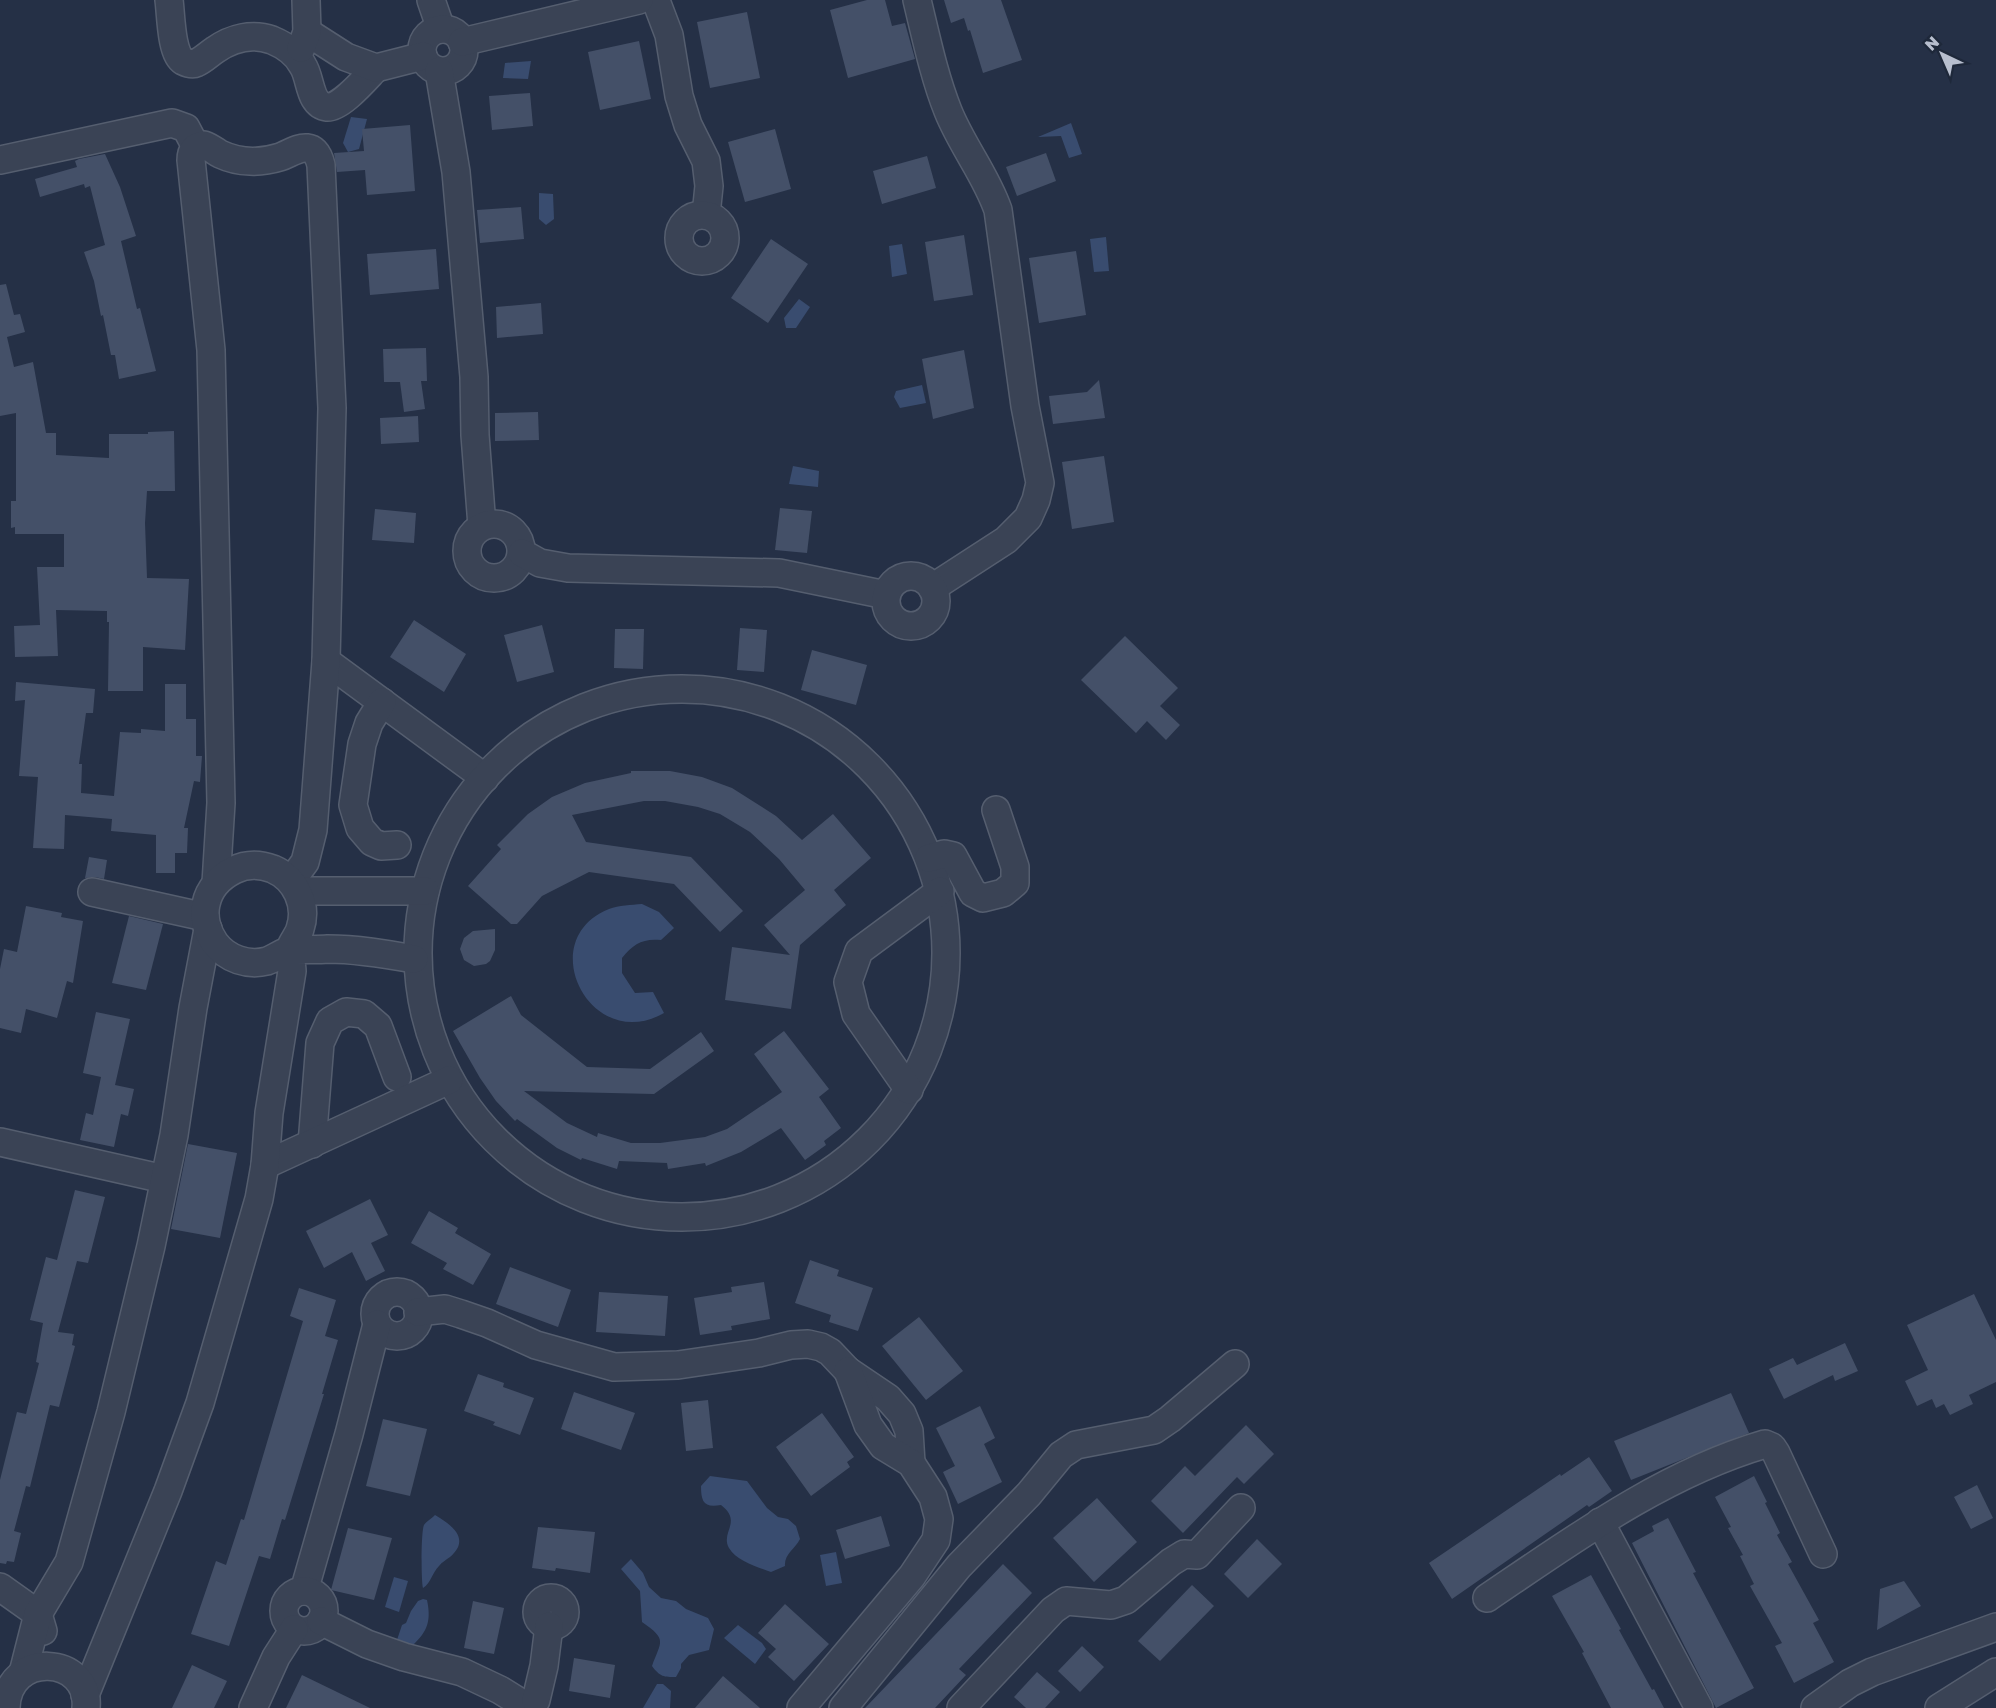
<svg xmlns="http://www.w3.org/2000/svg" width="1996" height="1708" font-family="'Golos Text',sans-serif">
	<style>
		.water { fill: #394c6f }
		.building { fill: #445068 }
		.lines { fill: none; stroke-linecap: round; stroke-linejoin: round }
		.minor-casing { stroke: #555e6f; stroke-width: 30 }
		.minor { stroke: #3a4355; stroke-width: 27 }
	</style>
	<rect width="100%" height="100%" fill="#253046"/>
	<g class="water">
		<polygon points="531,61 528,79 503,78 505,63"/>
		<polygon points="351,117 367,119 359,149 348,152 343,143"/>
		<polygon points="1071,123 1082,154 1069,158 1061,136 1038,137"/>
		<polygon points="539,193 553,194 554,219 546,225 539,219"/>
		<polygon points="1106,237 1109,271 1094,272 1090,239"/>
		<polygon points="902,244 907,274 892,277 889,246"/>
		<polygon points="799,299 810,307 796,328 786,328 784,318"/>
		<polygon points="922,385 926,403 900,408 894,397 896,391"/>
		<polygon points="793,466 819,471 818,487 789,484"/>
		<path d="M642,904L659,912L674,928L661,940C643,938 633,944 622,958V973L635,993L653,992L664,1013C591,1055 532,940 609,909C619,905 631,905 642,904Z"/>
		<path d="M710,1476L747,1481L767,1508L778,1517L788,1519L796,1526L800,1539C795,1549 784,1554 785,1566L771,1572C758,1567 736,1561 729,1548C720,1532 743,1522 721,1505C704,1508 701,1502 701,1486Z"/>
		<path d="M435,1515C452,1525 471,1539 450,1557C446,1560 442,1562 439,1566C432,1573 431,1583 423,1588C421,1581 421,1531 424,1525C426,1522 432,1518 435,1515Z"/>
		<polygon points="836,1552 842,1583 826,1586 820,1555"/>
		<path d="M631,1559L643,1573L649,1587L661,1598L676,1601L686,1609L708,1618L714,1629L709,1650L689,1655L681,1664V1668L676,1677C664,1677 660,1677 652,1666C661,1641 668,1640 642,1622L640,1591L621,1569Z"/>
		<polygon points="394,1577 408,1581 399,1612 385,1607"/>
		<path d="M423,1599L427,1600C432,1624 426,1633 409,1649L396,1643L402,1625L406,1623L411,1611L418,1601Z"/>
		<polygon points="738,1625 762,1643 766,1649 755,1664 724,1638"/>
		<polygon points="657,1684 663,1684 671,1691 670,1708 643,1708"/>
	</g>
	<g class="building">
		<polygon points="867,0 885,0 892,26 905,23 915,59 848,78 830,10"/>
		<polygon points="944,0 1001,0 1022,60 983,73 970,30 968,31 964,18 951,23"/>
		<polygon points="747,12 760,78 710,88 697,22"/>
		<polygon points="639,41 651,99 600,110 588,52"/>
		<polygon points="530,93 533,126 492,130 489,96"/>
		<polygon points="410,125 415,191 367,195 365,170 337,172 334,153 364,151 362,129"/>
		<polygon points="775,129 791,189 745,202 728,142"/>
		<polygon points="1046,153 1056,181 1017,196 1006,167"/>
		<polygon points="105,154 120,187 136,236 121,241 137,309 140,308 156,371 119,379 115,355 111,355 103,315 101,316 94,281 84,252 105,245 90,186 85,188 84,184 40,197 35,179 77,167 75,161 79,159"/>
		<polygon points="927,156 936,188 882,204 873,171"/>
		<polygon points="521,207 524,239 480,243 477,210"/>
		<polygon points="964,235 973,295 934,301 925,242"/>
		<polygon points="771,239 808,264 768,323 731,298"/>
		<polygon points="436,249 439,289 370,295 367,254"/>
		<polygon points="1076,251 1086,315 1039,323 1029,258"/>
		<polygon points="6,284 14,315 20,314 25,332 7,337 14,367 33,362 46,433 56,433 56,455 109,458 109,434 148,434 148,432 174,431 175,491 147,491 145,523 147,578 189,579 185,650 143,647 143,691 108,691 109,622 107,622 107,611 56,610 58,656 15,657 14,626 40,625 37,567 64,567 64,534 15,534 15,527 11,528 11,501 16,501 16,413 0,416 0,285"/>
		<polygon points="541,303 543,334 497,338 496,307"/>
		<polygon points="426,348 427,381 421,381 425,409 404,412 400,382 384,382 383,349"/>
		<polygon points="964,350 974,408 933,419 922,359"/>
		<polygon points="1099,380 1105,418 1053,424 1049,396 1087,392"/>
		<polygon points="538,412 539,440 495,441 495,413"/>
		<polygon points="418,416 419,442 381,444 380,418"/>
		<polygon points="1104,456 1114,522 1072,529 1062,462"/>
		<polygon points="780,508 812,511 807,553 775,550"/>
		<polygon points="375,509 416,513 414,543 372,540"/>
		<polygon points="414,620 466,654 444,692 390,657"/>
		<polygon points="542,625 554,672 517,682 504,635"/>
		<polygon points="740,628 767,630 764,672 737,670"/>
		<polygon points="615,629 644,629 643,669 614,668"/>
		<polygon points="1125,636 1178,688 1160,706 1180,725 1166,740 1147,721 1136,733 1081,680"/>
		<polygon points="812,650 867,665 856,705 801,690"/>
		<polygon points="16,682 95,689 93,713 86,713 79,764 82,764 81,793 114,796 120,732 141,733 141,729 165,731 165,684 186,684 186,719 196,719 196,756 202,756 200,782 194,781 184,828 188,828 187,853 175,853 175,873 156,873 156,835 111,831 112,819 65,815 64,849 33,848 38,777 19,776 25,700 15,701"/>
		<polygon points="631,771 670,771 702,777 732,788 776,816 802,840 833,814 871,858 834,890 846,905 800,945 791,1009 725,1000 732,947 790,955 764,925 805,890 779,859 750,832 720,814 698,807 665,801 644,801 572,815 586,842 691,857 743,911 720,932 674,884 589,872 542,896 517,924 511,924 468,886 501,849 497,845 528,814 552,797 585,783 631,773"/>
		<polygon points="89,857 107,860 104,879 95,877 85,878"/>
		<polygon points="26,906 62,913 61,917 83,921 73,983 67,981 57,1018 26,1009 21,1033 0,1028 0,969 4,949 17,952"/>
		<polygon points="129,916 163,924 146,990 112,983"/>
		<polygon points="495,929 495,950 490,961 486,964 474,966 464,960 460,949 464,938 473,931"/>
		<polygon points="511,996 521,1015 587,1067 650,1069 701,1032 714,1051 654,1094 524,1091 567,1123 597,1137 598,1133 631,1143 660,1143 705,1137 727,1129 782,1092 754,1054 784,1031 829,1089 819,1097 841,1128 824,1141 826,1145 805,1160 781,1128 741,1152 706,1166 705,1163 668,1169 667,1163 619,1161 617,1169 582,1158 581,1160 557,1148 517,1119 515,1121 496,1101 480,1078 453,1031"/>
		<polygon points="96,1012 130,1019 115,1085 134,1089 128,1116 121,1114 114,1147 80,1140 86,1113 93,1115 101,1077 83,1073"/>
		<polygon points="188,1144 237,1153 220,1238 171,1229"/>
		<polygon points="75,1190 105,1197 88,1263 77,1261 58,1332 74,1334 72,1345 75,1346 59,1407 50,1405 30,1487 26,1486 14,1531 21,1533 14,1562 7,1561 6,1564 0,1563 0,1480 17,1412 26,1414 39,1363 36,1362 43,1323 30,1320 46,1257 57,1260"/>
		<polygon points="370,1199 388,1235 371,1243 385,1271 366,1281 352,1252 324,1268 306,1231"/>
		<polygon points="429,1211 458,1228 455,1233 491,1254 473,1285 443,1269 447,1263 411,1243"/>
		<polygon points="810,1260 839,1270 837,1276 873,1288 858,1331 829,1322 831,1315 795,1303"/>
		<polygon points="510,1267 571,1290 558,1327 496,1304"/>
		<polygon points="764,1282 770,1319 731,1326 732,1330 700,1335 694,1298 732,1292 731,1287"/>
		<polygon points="299,1288 336,1300 325,1336 338,1340 322,1394 324,1394 285,1520 282,1519 270,1559 259,1556 229,1646 191,1634 216,1561 226,1565 241,1519 244,1520 303,1321 290,1316"/>
		<polygon points="599,1292 668,1296 665,1336 596,1332"/>
		<polygon points="1974,1294 1996,1340 1996,1382 1969,1395 1973,1404 1950,1415 1944,1404 1936,1408 1932,1399 1917,1406 1905,1381 1928,1370 1907,1325"/>
		<polygon points="919,1317 963,1371 926,1400 882,1346"/>
		<polygon points="1845,1343 1858,1371 1835,1381 1833,1375 1784,1399 1769,1369 1793,1358 1797,1365"/>
		<polygon points="478,1374 504,1383 503,1387 534,1398 520,1435 493,1425 495,1422 464,1411"/>
		<polygon points="574,1392 635,1413 621,1450 561,1429"/>
		<polygon points="1731,1393 1749,1433 1631,1480 1614,1441"/>
		<polygon points="708,1400 713,1448 686,1451 681,1403"/>
		<polygon points="980,1406 995,1438 984,1444 1002,1482 958,1504 943,1472 955,1466 936,1428"/>
		<polygon points="822,1413 854,1457 847,1462 850,1467 811,1496 776,1447"/>
		<polygon points="383,1419 427,1429 410,1496 366,1486"/>
		<polygon points="1246,1425 1274,1454 1244,1484 1237,1477 1183,1533 1151,1501 1185,1466 1195,1476"/>
		<polygon points="1589,1457 1612,1491 1589,1507 1587,1505 1452,1599 1429,1563 1560,1474 1561,1476"/>
		<polygon points="1754,1476 1767,1502 1765,1503 1780,1533 1777,1535 1792,1562 1788,1564 1819,1620 1813,1623 1834,1662 1794,1683 1775,1646 1782,1643 1750,1586 1754,1584 1740,1556 1743,1555 1728,1528 1731,1527 1715,1497"/>
		<polygon points="1977,1485 1993,1518 1971,1529 1954,1497"/>
		<polygon points="1097,1498 1137,1542 1094,1582 1053,1538"/>
		<polygon points="881,1516 890,1546 845,1559 836,1530"/>
		<polygon points="1668,1518 1696,1572 1693,1573 1754,1688 1716,1708 1632,1543 1654,1531 1652,1526"/>
		<polygon points="538,1527 595,1532 590,1573 556,1568 555,1571 532,1568"/>
		<polygon points="348,1528 392,1538 374,1600 331,1590"/>
		<polygon points="1257,1539 1282,1564 1248,1598 1224,1574"/>
		<polygon points="1003,1564 1032,1593 959,1669 966,1675 935,1708 865,1708"/>
		<polygon points="1591,1575 1621,1629 1619,1630 1652,1690 1654,1689 1664,1708 1611,1708 1582,1653 1584,1652 1552,1596"/>
		<polygon points="1904,1581 1921,1606 1877,1630 1880,1589"/>
		<polygon points="1192,1585 1214,1606 1160,1661 1138,1641"/>
		<polygon points="473,1601 504,1608 494,1654 464,1648"/>
		<polygon points="785,1604 829,1644 794,1681 768,1657 776,1649 758,1633"/>
		<polygon points="1082,1646 1104,1667 1080,1692 1058,1671"/>
		<polygon points="574,1658 615,1665 610,1698 569,1691"/>
		<polygon points="192,1665 227,1681 214,1708 172,1708"/>
		<polygon points="1037,1672 1060,1692 1045,1708 1026,1708 1014,1697"/>
		<polygon points="302,1675 370,1708 286,1708"/>
		<polygon points="723,1676 760,1708 695,1708"/>
	</g>
	<g class="lines">
		<defs>
			<g id="minor">
				<path d="M169,0C171,14 171,54 183,61C187,63 192,65 196,63C203,60 209,54 215,50C232,38 252,33 272,40C284,45 297,54 303,66C311,78 309,105 327,107C341,108 366,78 376,68"/>
				<polyline points="431,0 441,29"/>
				<path d="M917,0C926,37 934,76 948,111C962,146 986,175 998,210L1025,406L1040,483L1036,500L1028,518L1006,540L932,588"/>
				<polyline points="658,6 669,35 679,96 688,125 706,161 709,186 706,215"/>
				<circle cx="443" cy="50" r="21"/>
				<polyline points="307,32 346,57 376,68 423,56"/>
				<polyline points="462,42 639,0"/>
				<polyline points="301,48 307,32 306,0"/>
				<polyline points="439,71 456,172 474,377 475,435 482,526"/>
				<polyline points="0,160 172,123 186,128 196,147"/>
				<circle cx="702" cy="238" r="23"/>
				<circle cx="494" cy="551" r="27"/>
				<polyline points="522,553 540,563 568,568 779,573 886,595"/>
				<circle cx="911" cy="601" r="25"/>
				<polyline points="326,661 485,778"/>
				<circle cx="682" cy="953" r="264"/>
				<polyline points="382,702 369,723 362,744 353,805 360,828 372,842 381,846 397,845"/>
				<polyline points="929,858 944,854 953,856 973,893 983,898 1003,893 1015,883 1015,867 996,810"/>
				<path d="M216,883L221,803L211,350L191,160C191,151 195,146 204,145C210,147 215,151 220,154C239,163 261,163 280,157C289,154 298,147 307,148C316,149 319,157 321,165L332,408L326,661L313,830L305,862L291,881"/>
				<polyline points="298,891 425,891"/>
				<polyline points="92,892 205,917"/>
				<polyline points="909,1090 856,1014 848,982 859,951 940,891"/>
				<polyline points="0,1142 164,1179"/>
				<polyline points="312,1144 320,1043 330,1021 346,1012 364,1014 378,1026 397,1077"/>
				<polyline points="265,1165 449,1080"/>
				<circle cx="397" cy="1314" r="22"/>
				<polyline points="418,1312 445,1309 461,1314 487,1323 536,1345 614,1367 678,1365 759,1353 791,1345 808,1344 821,1347 830,1352 848,1371 888,1398 902,1414 909,1431 911,1463"/>
				<polyline points="1600,1522 1699,1708"/>
				<polyline points="0,1587 38,1614 43,1631"/>
				<polyline points="304,1591 349,1434 377,1324"/>
				<circle cx="304" cy="1611" r="20"/>
				<path d="M1487,1598C1574,1539 1663,1474 1765,1444L1772,1447L1776,1453L1823,1554"/>
				<circle cx="551" cy="1612" r="14"/>
				<polyline points="321,1621 367,1644 404,1657 462,1672 500,1690 521,1703"/>
				<polyline points="23,1673 38,1614 69,1562 111,1412 151,1246 174,1135 193,1008 208,929"/>
				<path d="M85,1695L168,1491L200,1403L259,1199L265,1165L269,1113L292,971C292,965 289,955 290,949C292,942 298,936 300,929C308,905 296,879 273,869C260,864 246,864 234,870C220,877 209,889 206,904C203,917 207,932 215,943C227,959 248,966 267,961C276,958 284,951 292,950C304,949 317,950 328,949C357,949 386,954 414,959"/>
				<polyline points="536,1700 544,1666 549,1626"/>
				<path d="M6,1708C7,1650 91,1655 86,1708"/>
				<polyline points="253,1708 276,1657 294,1629"/>
				<polyline points="801,1708 912,1576 936,1540 939,1519 933,1497 911,1463 883,1446 868,1425 848,1371"/>
				<polyline points="843,1708 959,1566 1029,1494 1061,1455 1076,1445 1154,1430 1170,1419 1235,1364"/>
				<polyline points="961,1708 1053,1610 1066,1601 1111,1605 1126,1600 1171,1562 1184,1554 1197,1555 1241,1508"/>
				<polyline points="1815,1708 1850,1683 1872,1672 1996,1627"/>
				<polyline points="1939,1708 1996,1672"/>
			</g>
		</defs>
		<use href="#minor" class="minor-casing"/>
		<use href="#minor" class="minor"/>
	</g>
	<g transform="translate(1942 54) rotate(316)" stroke="#1e283a" stroke-width="4.5" paint-order="stroke">
	<path d="M0-4.5L10 22L0 15L-10 22Z" fill="#b7bece"/>
	<text y="-9" font-size="16" font-weight="bold" text-anchor="middle" fill="#b7bece">N</text>
	</g>
</svg>
